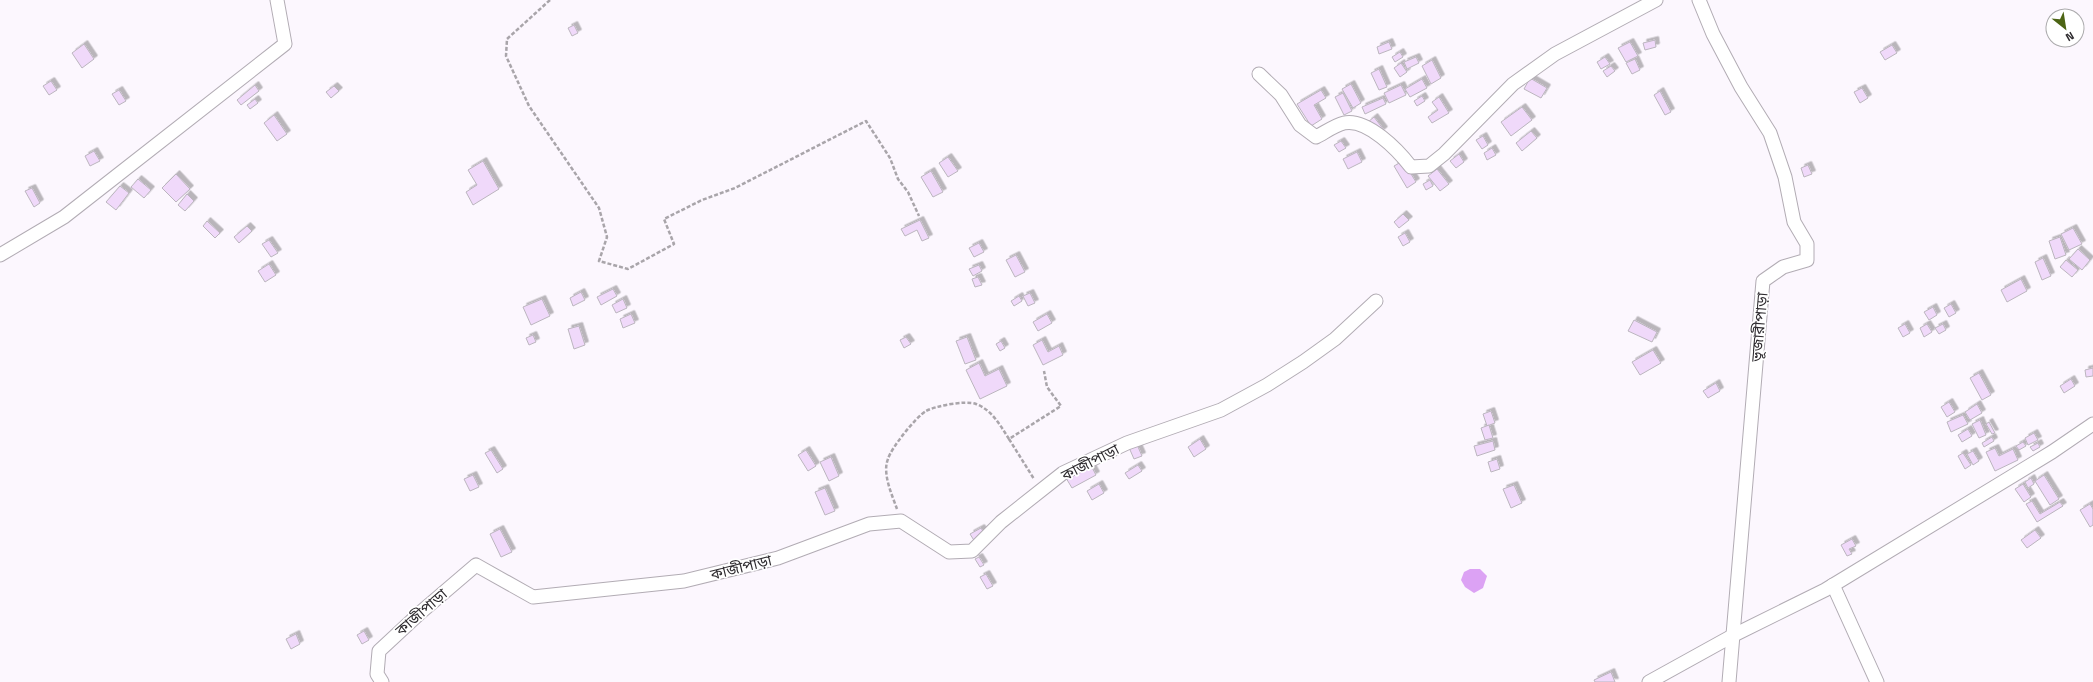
<svg xmlns="http://www.w3.org/2000/svg" width="2093" height="682" font-family="'Titillium Web','Noto Sans Bengali',sans-serif">
	<style>
		.water { fill: #dca2f4 }
		.building { fill: #f0d9fa; stroke: #bbb5be; filter: url(#shadow) }
		.lines { fill: none; stroke-linecap: round; stroke-linejoin: round }
		.minor-casing { stroke: #b2acb4; stroke-width: 15 }
		.path { stroke: #a9a5aa; stroke-width: 2.5; stroke-dasharray: 4 2; stroke-linecap: butt }
		.minor { stroke: #fff; stroke-width: 13 }
		.labels { text-anchor: middle; dominant-baseline: central; stroke-width: 3.5; stroke-linejoin: round; paint-order: stroke }
		.street-label { font-size: 15px; fill: #2e2b2f; stroke: #fff }
	</style>
	<defs>
		<filter id="shadow"><feDropShadow dx="3.5" dy="-3.5" stdDeviation="0" flood-color="#0004"/></filter>
	</defs>
	<rect width="100%" height="100%" fill="#fcf7fe"/>
	<polygon class="water" points="1470,569 1480,569 1487,576 1483,588 1474,593 1465,587 1461,580 1464,572"/>
	<g class="building">
		<polygon points="574,25 578,33 572,36 568,28"/>
		<polygon points="1655,40 1656,47 1645,50 1643,43"/>
		<polygon points="1389,42 1392,49 1379,54 1377,47"/>
		<polygon points="1630,42 1638,56 1626,62 1618,48"/>
		<polygon points="84,44 94,59 82,68 72,53"/>
		<polygon points="1892,45 1897,53 1885,60 1880,52"/>
		<polygon points="1400,52 1403,57 1395,62 1392,57"/>
		<polygon points="1416,57 1419,63 1407,69 1404,62"/>
		<polygon points="1605,57 1610,64 1601,69 1597,62"/>
		<polygon points="1635,59 1640,70 1632,74 1626,63"/>
		<polygon points="1432,60 1441,78 1431,84 1422,66"/>
		<polygon points="1401,63 1407,72 1400,77 1394,68"/>
		<polygon points="1611,66 1615,71 1607,77 1603,71"/>
		<polygon points="1379,69 1387,87 1379,90 1371,73"/>
		<polygon points="1530,78 1547,88 1541,98 1524,89"/>
		<polygon points="1422,79 1427,88 1410,97 1405,89"/>
		<polygon points="51,81 57,90 49,95 43,86"/>
		<polygon points="1351,84 1361,103 1353,108 1342,89"/>
		<polygon points="255,85 259,91 241,105 237,100"/>
		<polygon points="1401,85 1406,95 1389,103 1384,93"/>
		<polygon points="334,86 339,91 331,98 326,92"/>
		<polygon points="1862,88 1868,98 1860,103 1854,92"/>
		<polygon points="119,90 126,101 119,105 112,94"/>
		<polygon points="1321,90 1326,98 1314,105 1322,119 1311,126 1297,104"/>
		<polygon points="1660,91 1671,112 1665,115 1654,95"/>
		<polygon points="1343,93 1352,111 1344,115 1335,97"/>
		<polygon points="1422,96 1425,101 1417,106 1414,101"/>
		<polygon points="1439,97 1449,113 1432,123 1428,117 1438,110 1432,102"/>
		<polygon points="1383,98 1386,104 1365,114 1362,107"/>
		<polygon points="255,99 258,103 250,109 247,105"/>
		<polygon points="1522,107 1532,120 1511,136 1501,122"/>
		<polygon points="274,115 287,134 277,141 264,123"/>
		<polygon points="1374,117 1384,130 1378,135 1368,122"/>
		<polygon points="1531,131 1537,138 1522,151 1516,143"/>
		<polygon points="1483,136 1488,145 1482,149 1476,140"/>
		<polygon points="1341,141 1346,148 1339,152 1334,145"/>
		<polygon points="1492,148 1496,155 1487,160 1484,153"/>
		<polygon points="94,151 100,161 90,166 85,156"/>
		<polygon points="1357,152 1362,162 1348,169 1343,159"/>
		<polygon points="1459,154 1464,162 1456,168 1450,161"/>
		<polygon points="948,157 958,171 948,177 939,163"/>
		<polygon points="483,161 499,189 473,205 466,192 477,185 468,170"/>
		<polygon points="1403,161 1416,182 1407,188 1394,166"/>
		<polygon points="1808,165 1812,174 1804,177 1801,168"/>
		<polygon points="1437,169 1449,184 1440,191 1428,176"/>
		<polygon points="931,171 943,192 933,197 921,177"/>
		<polygon points="176,174 190,189 176,202 162,188"/>
		<polygon points="138,179 151,190 144,198 131,187"/>
		<polygon points="1430,180 1433,186 1426,190 1423,184"/>
		<polygon points="120,186 129,193 116,210 106,202"/>
		<polygon points="32,188 40,203 34,207 25,191"/>
		<polygon points="187,194 194,201 185,211 178,205"/>
		<polygon points="1403,214 1409,220 1399,228 1394,222"/>
		<polygon points="920,220 929,238 922,241 917,230 905,236 901,229"/>
		<polygon points="207,221 220,233 215,238 203,226"/>
		<polygon points="247,226 252,231 239,243 234,237"/>
		<polygon points="2073,228 2082,244 2069,250 2061,234"/>
		<polygon points="1405,233 1410,242 1403,246 1398,237"/>
		<polygon points="2060,237 2066,255 2055,259 2049,241"/>
		<polygon points="269,240 278,253 271,257 262,244"/>
		<polygon points="979,243 984,252 974,257 969,248"/>
		<polygon points="2078,249 2090,260 2082,270 2069,259"/>
		<polygon points="1016,255 1025,272 1015,277 1006,260"/>
		<polygon points="2043,258 2051,276 2042,280 2035,262"/>
		<polygon points="2066,260 2078,270 2072,277 2060,267"/>
		<polygon points="269,264 276,275 265,282 258,271"/>
		<polygon points="979,265 982,271 973,276 969,269"/>
		<polygon points="978,277 982,285 975,287 972,279"/>
		<polygon points="2021,279 2027,291 2007,302 2001,290"/>
		<polygon points="613,289 617,296 601,305 597,297"/>
		<polygon points="581,292 585,300 573,306 570,298"/>
		<polygon points="1030,293 1035,303 1028,306 1023,296"/>
		<polygon points="1019,296 1022,301 1014,306 1011,301"/>
		<polygon points="542,299 550,316 531,325 523,307"/>
		<polygon points="623,299 627,308 616,313 612,305"/>
		<polygon points="1951,304 1956,313 1949,317 1944,308"/>
		<polygon points="1933,307 1937,315 1929,320 1924,312"/>
		<polygon points="631,314 635,323 623,328 620,319"/>
		<polygon points="1047,314 1052,323 1038,331 1033,322"/>
		<polygon points="1634,320 1657,332 1652,342 1628,331"/>
		<polygon points="1905,324 1910,333 1903,337 1898,328"/>
		<polygon points="1927,324 1932,332 1924,337 1920,328"/>
		<polygon points="1943,324 1946,330 1939,334 1935,328"/>
		<polygon points="579,326 585,345 574,349 568,329"/>
		<polygon points="533,335 536,342 529,345 526,338"/>
		<polygon points="906,337 911,344 904,348 900,340"/>
		<polygon points="967,337 976,360 965,364 956,341"/>
		<polygon points="1042,340 1048,352 1059,346 1063,355 1043,365 1033,345"/>
		<polygon points="1001,341 1005,348 1000,351 996,344"/>
		<polygon points="1653,350 1661,363 1640,375 1632,362"/>
		<polygon points="979,363 985,376 999,369 1007,386 980,399 966,370"/>
		<polygon points="2093,368 2093,376 2086,377 2085,370"/>
		<polygon points="1979,373 1991,395 1982,400 1970,378"/>
		<polygon points="2071,379 2075,386 2064,393 2060,386"/>
		<polygon points="1716,383 1720,391 1708,398 1703,391"/>
		<polygon points="1949,402 1955,412 1947,417 1941,407"/>
		<polygon points="1977,404 1982,413 1970,420 1965,412"/>
		<polygon points="1491,411 1495,423 1487,426 1483,414"/>
		<polygon points="1963,415 1968,424 1951,432 1947,422"/>
		<polygon points="1980,420 1986,435 1979,438 1972,424"/>
		<polygon points="1989,422 1995,433 1992,434 1986,424"/>
		<polygon points="1489,425 1493,438 1485,440 1481,428"/>
		<polygon points="1968,429 1972,436 1962,442 1958,435"/>
		<polygon points="2034,433 2038,440 2028,445 2025,438"/>
		<polygon points="1992,437 1994,441 1984,447 1982,443"/>
		<polygon points="1200,439 1206,449 1194,457 1188,447"/>
		<polygon points="1135,440 1142,456 1134,459 1127,443"/>
		<polygon points="1493,441 1495,450 1477,456 1474,446"/>
		<polygon points="2023,442 2026,446 2019,450 2016,446"/>
		<polygon points="2038,443 2040,447 2033,451 2030,447"/>
		<polygon points="1995,448 1999,456 2013,449 2018,460 1995,471 1986,452"/>
		<polygon points="491,450 503,469 497,473 485,453"/>
		<polygon points="806,450 816,466 808,471 798,455"/>
		<polygon points="1973,451 1979,461 1973,465 1967,454"/>
		<polygon points="1963,453 1971,465 1965,469 1958,456"/>
		<polygon points="831,457 839,476 829,481 820,462"/>
		<polygon points="1497,459 1500,469 1491,472 1488,462"/>
		<polygon points="1088,460 1096,475 1072,488 1063,473"/>
		<polygon points="1138,465 1142,471 1129,479 1125,473"/>
		<polygon points="473,475 479,487 470,491 464,479"/>
		<polygon points="2044,475 2059,499 2050,505 2035,481"/>
		<polygon points="2031,478 2034,484 2028,488 2025,482"/>
		<polygon points="1099,484 1104,493 1092,500 1087,491"/>
		<polygon points="2023,484 2031,497 2024,502 2015,489"/>
		<polygon points="1514,485 1522,503 1511,508 1503,489"/>
		<polygon points="825,488 835,511 825,515 815,492"/>
		<polygon points="2032,501 2040,514 2060,502 2063,506 2037,522 2026,504"/>
		<polygon points="2090,504 2093,509 2093,525 2090,527 2080,510"/>
		<polygon points="981,528 986,536 975,542 970,534"/>
		<polygon points="500,529 512,552 501,557 490,534"/>
		<polygon points="2035,530 2041,538 2027,548 2021,540"/>
		<polygon points="1852,539 1856,546 1849,549 1852,554 1847,556 1841,545"/>
		<polygon points="979,557 984,565 980,567 975,559"/>
		<polygon points="986,574 993,586 987,589 980,577"/>
		<polygon points="364,631 369,640 362,644 357,635"/>
		<polygon points="296,634 300,644 291,649 286,639"/>
		<polygon points="1611,672 1615,682 1595,682 1594,680"/>
	</g>
	<g class="lines">
		<defs>
			<g id="minor">
				<polyline points="1699,0 1713,34 1741,87 1770,133 1785,177 1794,222 1807,244 1807,260 1783,267 1763,281 1729,682"/>
				<path d="M1259,74L1281,95L1300,125L1316,137C1324,133 1335,125 1344,123C1367,118 1398,150 1411,167L1429,166L1444,154L1513,84L1555,54L1656,0"/>
				<polyline points="0,255 64,217 285,44 277,0"/>
				<polyline points="1833,585 1877,682"/>
				<polyline points="382,682 377,674 379,651 421,612 476,565 533,597 684,581 778,558 869,524 901,521 949,552 972,551 1001,522 1063,473 1127,443 1221,410 1267,385 1303,362 1335,339 1376,301"/>
				<polyline points="1649,682 1734,635 1825,590 2052,452 2093,424"/>
			</g>
		</defs>
		<use href="#minor" class="minor-casing"/>
		<g class="path">
			<polyline points="550,0 507,39 506,56 529,106 599,208 607,237 599,261 628,269 674,244 664,219 702,200 735,188 866,121 890,158 898,179 908,192 919,216"/>
			<polyline points="1009,439 1034,479"/>
			<path d="M897,509C892,495 882,473 888,459C891,448 916,417 926,411C935,406 966,400 976,404C992,410 1000,425 1009,439L1061,406L1047,387L1044,371"/>
		</g>
		<use href="#minor" class="minor"/>
	</g>
	<g class="labels">
		<g class="street-label">
			<text transform="translate(1759 327) rotate(-85)">ভূজারীপাড়া</text>
			<text transform="translate(1090 462) rotate(-27)">কাজীপাড়া</text>
			<text transform="translate(741 567) rotate(-14)">কাজীপাড়া</text>
			<text transform="translate(421 612) rotate(-41)">কাজীপাড়া</text>
		</g>
	</g>
	<g transform="translate(2065 28) rotate(150)"><circle r="19" fill="#ffffff" stroke="#abaaac"/>
	<path d="M0-3L7 15L0 10L-7 15Z" fill="#4c6414"/>
	<text y="-6" font-size="11" font-weight="bold" text-anchor="middle" fill="#2e2b2f">N</text>
	</g>
</svg>
